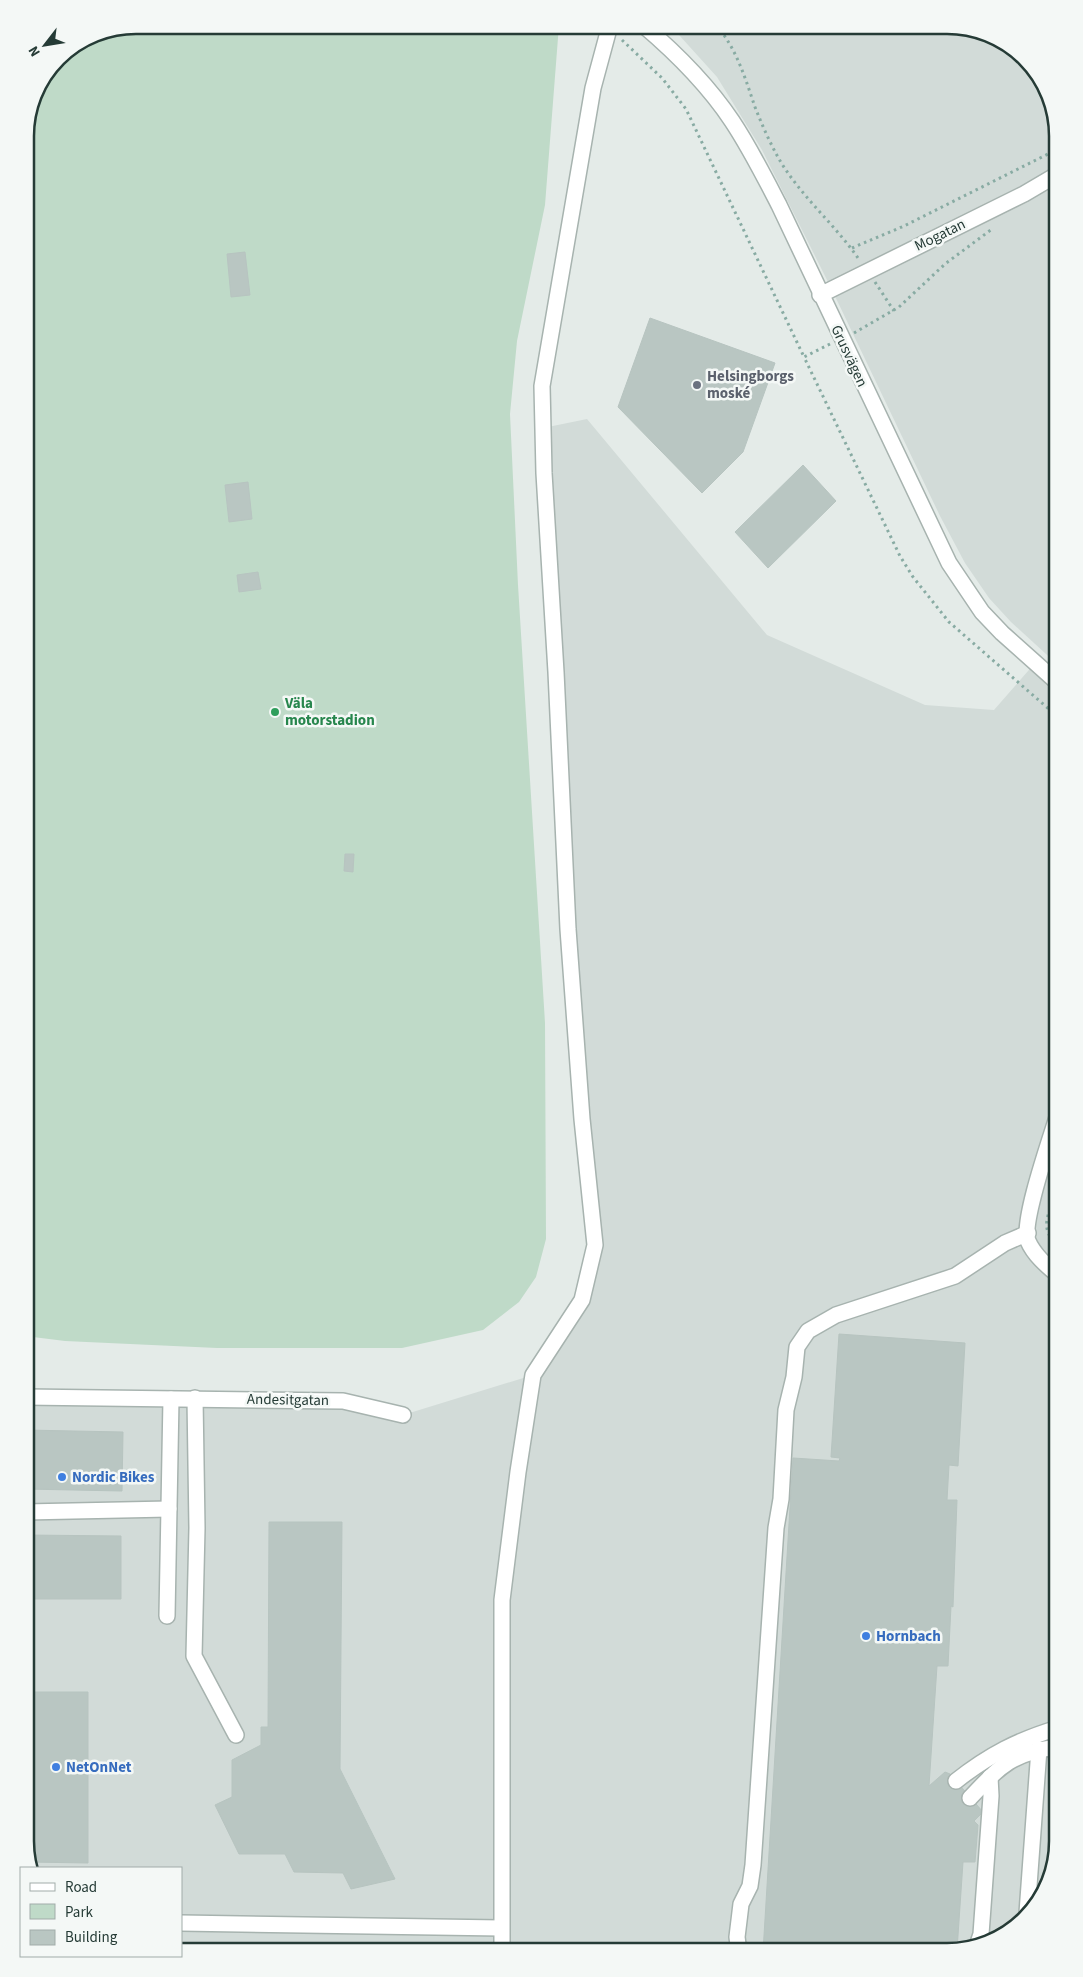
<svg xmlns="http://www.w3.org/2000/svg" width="1083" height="1977" font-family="'Source Sans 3',sans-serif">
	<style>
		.built { fill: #d2dbd8 }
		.green { fill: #bfdac8 }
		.building { fill: #b9c6c2; stroke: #b7c4c0 }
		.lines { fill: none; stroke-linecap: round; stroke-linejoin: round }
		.minor-casing { stroke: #a7b3af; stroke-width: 18 }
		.path { stroke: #88aba3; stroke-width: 3; stroke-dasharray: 2.5 4; stroke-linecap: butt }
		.minor { stroke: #fff; stroke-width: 15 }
		.worship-dot { fill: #6b7280; stroke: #f4f8f6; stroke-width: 2 }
		.leisure-dot { fill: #2e9e5b; stroke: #f4f8f6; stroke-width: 2 }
		.shop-dot { fill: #3f7fe0; stroke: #f4f8f6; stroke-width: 2 }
		.labels { text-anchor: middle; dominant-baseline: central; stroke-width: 5; stroke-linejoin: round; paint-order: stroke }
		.street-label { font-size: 15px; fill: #253b36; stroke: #f4f8f6 }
		.worship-label { font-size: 15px; font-weight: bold; fill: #5b616d; stroke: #f4f8f6; text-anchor: start }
		.leisure-label { font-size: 15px; font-weight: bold; fill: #27864d; stroke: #f4f8f6; text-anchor: start }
		.shop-label { font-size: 15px; font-weight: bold; fill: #366cbe; stroke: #f4f8f6; text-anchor: start }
		.rim { fill: none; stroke: #253b36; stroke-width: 2.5 }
	</style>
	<rect width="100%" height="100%" fill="#e4ebe8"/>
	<g class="built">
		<polygon points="670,25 955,25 1009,44 1049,93 1058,135 1058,665 1011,622 989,598 965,563 940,516 833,292 762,150 717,77"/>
		<polygon points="587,419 767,635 925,705 994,710 1035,663 1058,683 1058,1842 1040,1903 990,1943 948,1952 181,1952 181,1868 30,1868 25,1842 25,1397 343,1401 403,1415 533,1375 582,1300 595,1245 543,428"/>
	</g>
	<polygon class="green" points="135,25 559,25 545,205 517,341 510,414 518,585 545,1023 546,1239 536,1277 519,1302 483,1330 402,1348 217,1348 65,1341 25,1336 25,128 36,87 58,57 93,33"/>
	<g class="building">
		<polygon points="245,252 250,295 231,297 227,254"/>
		<polygon points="650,318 775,363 743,452 702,493 618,407"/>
		<polygon points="803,465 836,501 768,568 735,532"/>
		<polygon points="248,482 252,519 229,522 225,485"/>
		<polygon points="258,572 261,589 239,592 237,575"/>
		<polygon points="345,854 354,854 353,872 344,871"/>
		<polygon points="839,1334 965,1343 958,1466 949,1465 947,1500 957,1500 953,1607 951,1606 948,1666 937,1666 929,1786 945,1772 950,1774 983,1812 974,1821 978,1825 975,1862 963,1862 957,1950 948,1952 763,1952 793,1458 839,1461 840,1458 831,1457"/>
		<polygon points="25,1430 123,1432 122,1491 25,1489"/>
		<polygon points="269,1522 342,1522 340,1769 395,1879 351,1889 343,1873 294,1872 285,1854 239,1854 215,1805 232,1797 232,1760 261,1745 261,1727 268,1727"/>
		<polygon points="25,1535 121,1536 121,1599 25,1599"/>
		<polygon points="25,1692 88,1692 88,1863 29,1862 25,1842"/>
	</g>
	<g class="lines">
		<defs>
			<g id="minor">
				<path d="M643,25C676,53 708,85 732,121C750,148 764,176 779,205L949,563L982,612L1002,633L1058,683"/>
				<polyline points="820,295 1024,194 1058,174"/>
				<path d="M1058,1275C1047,1266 1034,1255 1028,1241C1021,1222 1051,1137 1058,1114"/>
				<polyline points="25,1397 343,1401 403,1415"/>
				<polyline points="195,1398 197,1528 194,1656 236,1735"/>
				<polyline points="25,1512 169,1509"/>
				<polyline points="167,1616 171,1399"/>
				<path d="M956,1781C989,1755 1018,1740 1058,1728"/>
				<path d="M970,1798C1000,1766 1013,1752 1058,1747"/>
				<polyline points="1027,1913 1039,1749"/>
				<polyline points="181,1923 501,1928"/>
				<polyline points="977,1946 981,1934 991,1796 990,1777"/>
				<polyline points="502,1952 502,1600 518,1472 533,1375 582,1300 595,1245 582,1119 568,929 556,672 544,473 542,386 593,88 610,25"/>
				<polyline points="739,1952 737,1937 741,1904 750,1886 753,1865 776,1528 781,1499 786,1410 794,1377 797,1347 808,1331 836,1315 955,1276 1005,1243 1028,1233"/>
			</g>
		</defs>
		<use href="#minor" class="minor-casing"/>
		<g class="path">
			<path d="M716,25C737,49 745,78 755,107C762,125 770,143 779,159C801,197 836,225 860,261"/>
			<polyline points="622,40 662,78 686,109 804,357"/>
			<polyline points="852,248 904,226 1058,149"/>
			<polyline points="875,282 894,311"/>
			<polyline points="854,333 899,307 945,264 992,229"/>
			<polyline points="830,344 804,357 900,556 913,577 949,622 1058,717"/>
			<path d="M1058,1246C1037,1227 1050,1212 1058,1190"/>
		</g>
		<use href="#minor" class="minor"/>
	</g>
	<circle class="worship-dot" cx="697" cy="385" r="5"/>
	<circle class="leisure-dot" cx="275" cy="712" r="5"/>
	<g class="shop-dot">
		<circle cx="62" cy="1477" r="5"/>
		<circle cx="866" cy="1636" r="5"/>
		<circle cx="56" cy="1767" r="5"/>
	</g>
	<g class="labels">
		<g class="street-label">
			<text transform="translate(940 235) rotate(-26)">Mogatan</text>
			<text transform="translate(849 356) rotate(65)">Grusvägen</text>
			<text transform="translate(288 1400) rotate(1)">Andesitgatan</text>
		</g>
		<g class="worship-label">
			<text x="707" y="376">Helsingborgs<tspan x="707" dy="17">moské</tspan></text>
		</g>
		<g class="leisure-label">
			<text x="285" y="703">Väla<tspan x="285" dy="17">motorstadion</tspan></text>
		</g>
		<g class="shop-label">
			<text x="72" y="1477">Nordic Bikes</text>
			<text x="876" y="1636">Hornbach</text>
			<text x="66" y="1767">NetOnNet</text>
		</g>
	</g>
	<path d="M0 0H1083V1977H0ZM136 34H947A102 102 0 0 1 1049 136V1841A102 102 0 0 1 947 1943H136A102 102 0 0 1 34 1841V136A102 102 0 0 1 136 34Z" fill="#f4f8f6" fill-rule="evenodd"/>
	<path class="rim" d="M136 34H947A102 102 0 0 1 1049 136V1841A102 102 0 0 1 947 1943H136A102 102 0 0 1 34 1841V136A102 102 0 0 1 136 34Z"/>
	<rect x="20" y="1867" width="162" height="90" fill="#f4f8f6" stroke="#a1aca9"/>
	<rect x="30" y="1883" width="25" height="8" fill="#ffffff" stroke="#a1aca9"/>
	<text x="65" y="1892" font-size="15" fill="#253b36">Road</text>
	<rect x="30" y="1904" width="25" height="15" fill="#bfdac8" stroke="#a1aca9"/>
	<text x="65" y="1917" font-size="15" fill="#253b36">Park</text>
	<rect x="30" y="1930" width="25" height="15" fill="#b9c6c2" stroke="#a1aca9"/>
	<text x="65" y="1942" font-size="15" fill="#253b36">Building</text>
	<g transform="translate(45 45) rotate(239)" stroke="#f4f8f6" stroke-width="4" paint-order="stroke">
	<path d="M0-4L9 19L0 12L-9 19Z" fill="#253b36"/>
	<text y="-8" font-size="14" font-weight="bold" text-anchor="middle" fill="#253b36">N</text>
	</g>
</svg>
